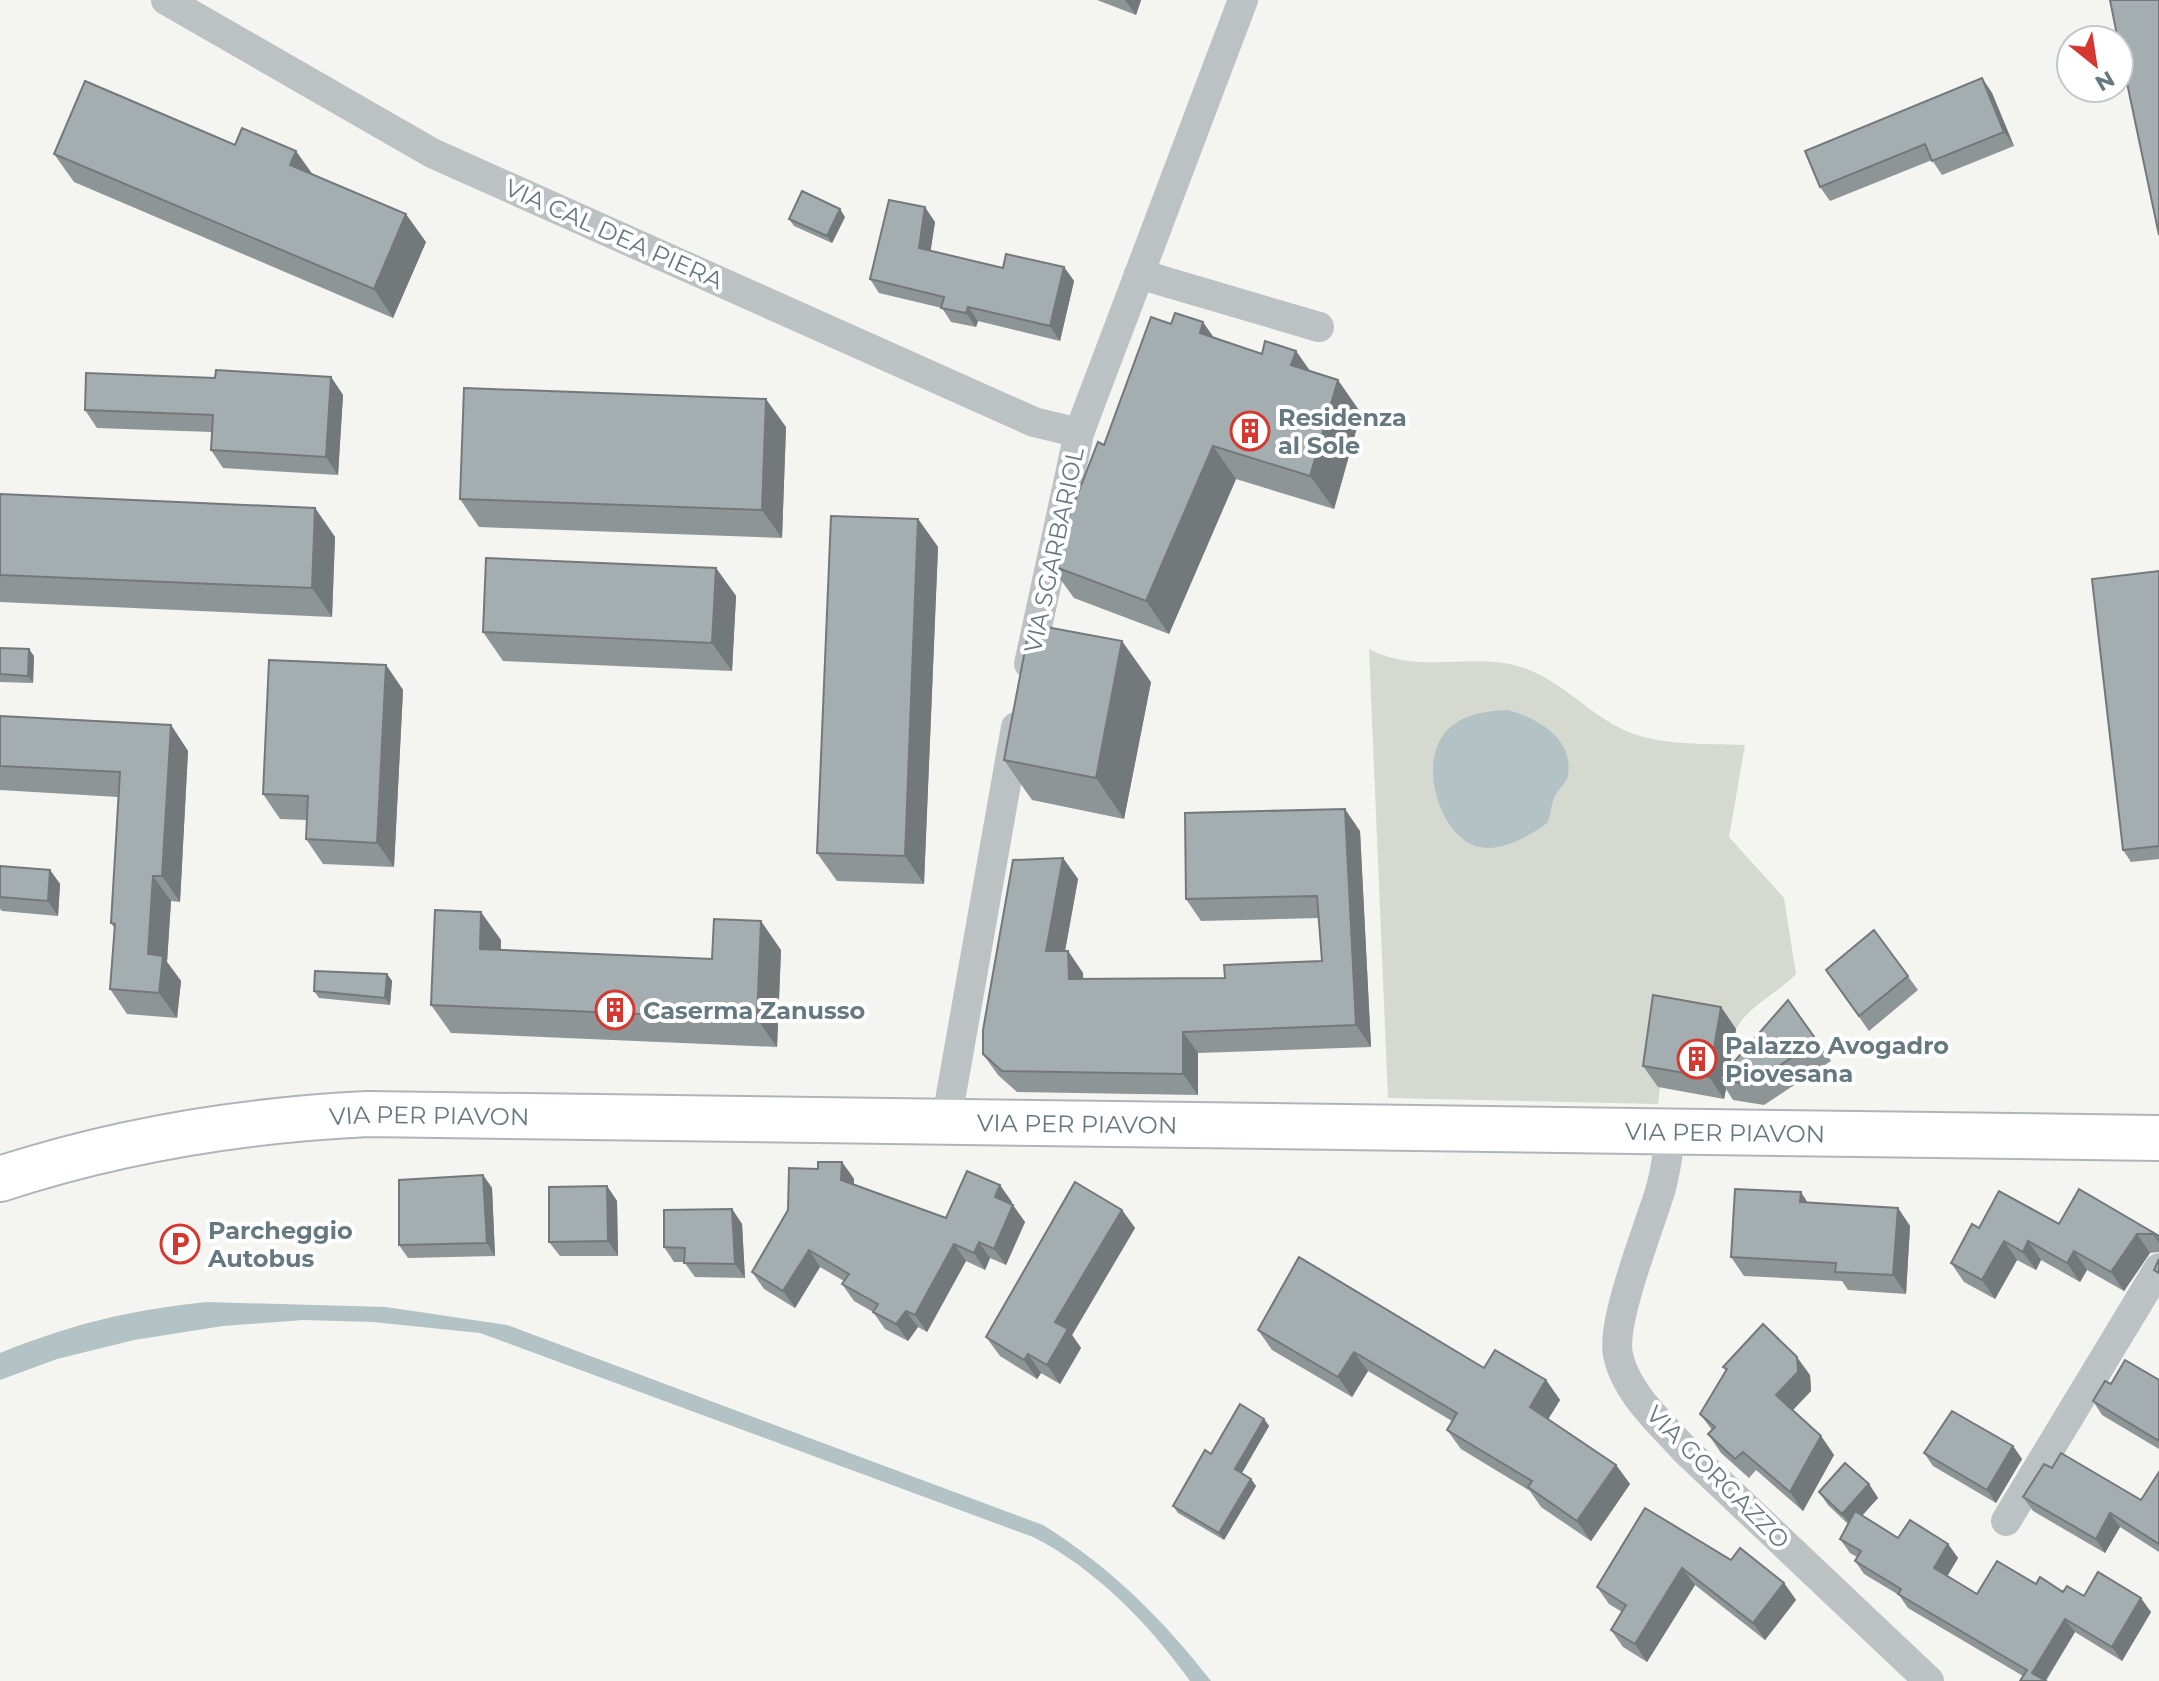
<svg xmlns="http://www.w3.org/2000/svg" width="2159" height="1681" font-family="Montserrat,sans-serif">
	<style>
		.green { fill: #d5d9d0 }
		.water { fill: #b3c2c4 }
		.lines { fill: none; stroke-linecap: round; stroke-linejoin: round }
		.secondary-casing { stroke: #aeb5b8; stroke-width: 48 }
		.street { stroke: #bcc1c3; stroke-width: 30 }
		.secondary { stroke: #fff; stroke-width: 44 }
		.wall { fill: #8d9597 }
		.shaded-wall { fill: #73797b }
		.building { fill: #a4adb0; stroke: #73797b; stroke-width: 2 }
		.labels { text-anchor: middle; dominant-baseline: central; stroke-width: 8; stroke-linejoin: round; paint-order: stroke }
		.street-label { font-size: 24px; fill: #667980; stroke: #fff }
		.poi-label { font-size: 24px; font-weight: bold; fill: #667980; stroke: #fff; text-anchor: start }
	</style>
	<rect width="100%" height="100%" fill="#f4f4f1"/>
	<path class="green" d="M1369,649C1416,674 1466,654 1514,665C1555,675 1582,708 1618,727C1656,747 1703,743 1745,745L1729,837L1784,898L1796,974C1777,994 1749,1005 1736,1029L1668,1017L1658,1104L1388,1098Z"/>
	<g class="water">
		<path d="M1508,710C1537,718 1574,738 1568,775C1567,783 1558,789 1555,796C1551,804 1551,814 1548,822C1532,835 1502,852 1480,847C1441,839 1420,769 1442,737C1456,715 1484,711 1508,710Z"/>
		<path d="M206,1302L386,1307L507,1325L1043,1525C1109,1566 1164,1620 1211,1681H1190C1149,1624 1095,1568 1033,1537L480,1333L373,1322L303,1320L223,1326L134,1340L57,1359L0,1380V1353C75,1323 126,1311 206,1302Z"/>
	</g>
	<g class="lines">
		<defs>
			<g id="secondary">
				<path id="s1" d="M0,1179C119,1140 243,1120 368,1114L2159,1138"/>
			</g>
		</defs>
		<use href="#secondary" class="secondary-casing"/>
		<g class="street">
			<polyline points="166,0 432,153 1034,422 1079,433"/>
			<polyline points="1139,274 1319,327"/>
			<polyline points="1029,664 1079,433 1243,0"/>
			<polyline points="946,1123 1016,727"/>
			<path d="M1671,1133C1668,1151 1666,1170 1661,1188C1650,1226 1611,1320 1618,1355C1626,1393 1660,1422 1685,1450L1929,1681"/>
			<polyline points="2006,1521 2159,1268"/>
		</g>
		<use href="#secondary" class="secondary"/>
	</g>
	<g class="wall">
		<polygon points="1097,0 1141,0 1136,15"/>
		<polygon points="1982,78 1992,93 2014,146 1942,175 1932,160 1830,201 1820,187"/>
		<polygon points="235,145 312,174 426,242 393,318 74,182 54,154"/>
		<polygon points="845,217 832,243 794,226 789,219"/>
		<polygon points="935,222 930,251 1003,268 1064,267 1074,281 1060,341 978,321 976,327 951,322 942,308 879,293 870,279"/>
		<polygon points="1215,338 1262,354 1296,351 1310,371 1361,413 1334,509 1236,479 1169,634 1074,598 1050,565 1104,445"/>
		<polygon points="331,377 343,395 338,475 223,468 211,450 212,432 97,428 85,410 215,378"/>
		<polygon points="786,427 782,538 479,527 460,499"/>
		<polygon points="0,494 315,508 335,537 332,617 0,602"/>
		<polygon points="918,519 938,547 924,884 837,881 817,853"/>
		<polygon points="716,568 736,596 732,671 503,661 483,632"/>
		<polygon points="2159,571 2159,859 2131,862 2123,850"/>
		<polygon points="0,648 34,656 33,683 0,682"/>
		<polygon points="386,665 403,690 394,867 323,864 306,839 307,820 280,819 263,794"/>
		<polygon points="1151,682 1124,819 1032,800 1004,760"/>
		<polygon points="0,716 171,725 188,751 180,902 171,901 167,962 181,981 177,1018 127,1014 110,989 115,929 111,923 118,797 0,790"/>
		<polygon points="1360,831 1371,1047 1198,1053 1198,1095 1017,1092 998,1075 983,1054 1063,858 1078,879 1065,951 1068,951 1083,973 1083,979 1225,978 1322,961 1319,918 1201,921 1186,899"/>
		<polygon points="0,866 50,870 60,884 58,916 2,911 0,909"/>
		<polygon points="1874,930 1918,990 1869,1031 1826,970"/>
		<polygon points="501,940 501,950 712,959 781,950 777,1047 451,1033 431,1005"/>
		<polygon points="387,974 392,981 390,1005 319,998 314,991"/>
		<polygon points="1788,1000 1831,1061 1764,1105 1733,1100 1726,1089 1724,1099 1658,1087 1643,1066 1721,1007 1736,1029 1730,1067"/>
		<polygon points="842,1162 854,1179 854,1184 946,1218 1012,1202 1011,1204 1025,1222 1006,1265 990,1258 985,1270 966,1261 927,1332 918,1327 908,1341 885,1329 873,1312 854,1301 842,1284 844,1281 820,1267 795,1308 764,1289 752,1272 818,1169"/>
		<polygon points="483,1175 492,1188 495,1256 408,1258 399,1245"/>
		<polygon points="607,1186 617,1201 618,1256 560,1256 549,1242"/>
		<polygon points="2079,1189 2159,1236 2159,1252 2150,1253 2124,1291 2087,1270 2080,1282 2041,1260 2036,1270 2017,1260 1995,1299 1964,1282 1951,1263 1979,1228 2059,1224"/>
		<polygon points="1807,1202 1898,1208 1910,1226 1906,1294 1848,1290 1842,1281 1744,1276 1731,1257"/>
		<polygon points="732,1209 742,1224 745,1278 695,1277 684,1262 674,1262 664,1247"/>
		<polygon points="1122,1210 1135,1228 1072,1335 1081,1348 1060,1384 1041,1373 1037,1379 1000,1356 986,1337"/>
		<polygon points="1258,1330 1546,1380 1560,1400 1548,1419 1616,1465 1630,1484 1591,1541 1541,1507 1530,1491 1461,1449 1447,1430 1452,1421 1368,1371 1352,1397 1272,1350"/>
		<polygon points="1723,1367 1810,1375 1811,1391 1793,1410 1821,1436 1834,1455 1803,1511 1756,1470 1749,1478 1721,1453 1708,1434 1712,1430 1700,1414 1726,1371"/>
		<polygon points="2159,1380 2159,1449 2102,1415 2093,1401 2111,1384"/>
		<polygon points="1264,1419 1269,1426 1242,1473 1251,1479 1256,1486 1224,1540 1178,1513 1173,1506 1211,1454"/>
		<polygon points="2013,1446 2022,1459 1996,1503 1933,1466 1924,1453"/>
		<polygon points="2052,1468 2141,1500 2159,1472 2159,1552 2120,1527 2105,1553 2033,1511 2023,1497"/>
		<polygon points="1869,1484 1878,1498 1862,1515 1898,1538 1948,1544 1958,1558 1947,1576 1977,1594 2036,1584 2151,1612 2122,1661 2075,1632 2046,1681 2023,1676 1908,1608 1899,1595 1864,1574 1855,1561 1857,1557 1850,1553 1840,1539 1848,1524 1828,1505 1819,1492"/>
		<polygon points="1731,1560 1784,1583 1796,1600 1765,1640 1695,1585 1647,1662 1623,1647 1611,1630 1622,1612 1609,1604 1597,1587"/>
	</g>
	<g class="shaded-wall">
		<polygon points="1125,0 1141,0 1136,15"/>
		<polygon points="1982,78 1992,93 2014,146 2004,132"/>
		<polygon points="296,151 316,179 290,165"/>
		<polygon points="925,207 935,222 929,262 919,248"/>
		<polygon points="840,209 845,217 832,243 827,236"/>
		<polygon points="406,214 426,242 393,318 374,289"/>
		<polygon points="1064,267 1074,281 1060,341 1050,326"/>
		<polygon points="968,307 978,321 976,327 966,313"/>
		<polygon points="1203,322 1226,355 1200,333"/>
		<polygon points="1296,351 1319,384 1291,365"/>
		<polygon points="331,377 343,395 338,475 326,457"/>
		<polygon points="1338,380 1361,413 1334,509 1310,476"/>
		<polygon points="766,399 786,427 782,538 762,510"/>
		<polygon points="1213,446 1236,479 1169,634 1146,601"/>
		<polygon points="315,508 335,537 332,617 312,588"/>
		<polygon points="918,519 938,547 924,884 905,856"/>
		<polygon points="716,568 736,596 732,671 712,643"/>
		<polygon points="1122,641 1151,682 1124,819 1096,778"/>
		<polygon points="29,649 34,656 33,683 28,676"/>
		<polygon points="386,665 403,690 394,867 377,843"/>
		<polygon points="171,725 188,751 180,902 162,876"/>
		<polygon points="1345,809 1360,831 1371,1047 1356,1025"/>
		<polygon points="1063,858 1078,879 1061,973 1046,951"/>
		<polygon points="50,870 60,884 58,916 48,901"/>
		<polygon points="153,876 171,901 167,962 181,981 177,1018 159,993 148,954"/>
		<polygon points="481,912 501,940 499,977 480,949"/>
		<polygon points="761,921 781,950 777,1047 757,1019"/>
		<polygon points="1068,951 1083,973 1084,1001 1069,979"/>
		<polygon points="387,974 392,981 390,1005 385,998"/>
		<polygon points="1721,1007 1736,1029 1727,1081 1719,1079 1726,1089 1724,1099 1709,1077"/>
		<polygon points="1183,1032 1198,1053 1198,1095 1183,1074"/>
		<polygon points="842,1162 854,1179 853,1197 841,1180"/>
		<polygon points="483,1175 492,1188 495,1256 487,1243"/>
		<polygon points="1000,1185 1012,1202 1007,1214 995,1197"/>
		<polygon points="607,1186 617,1201 618,1256 608,1241"/>
		<polygon points="1801,1192 1813,1211 1800,1202"/>
		<polygon points="1013,1205 1025,1222 1006,1265 994,1249"/>
		<polygon points="1898,1208 1910,1226 1906,1294 1893,1275"/>
		<polygon points="732,1209 742,1224 745,1278 735,1264"/>
		<polygon points="1122,1210 1135,1228 1072,1335 1081,1348 1060,1384 1047,1365 1055,1322"/>
		<polygon points="2137,1234 2150,1253 2124,1291 2111,1272"/>
		<polygon points="2004,1241 2017,1260 1995,1299 1982,1280"/>
		<polygon points="2028,1241 2041,1260 2036,1270 2023,1252"/>
		<polygon points="979,1242 990,1258 985,1270 974,1253"/>
		<polygon points="954,1244 966,1261 927,1332 915,1315"/>
		<polygon points="809,1250 820,1267 795,1308 783,1291"/>
		<polygon points="2074,1251 2087,1270 2080,1282 2067,1263"/>
		<polygon points="906,1311 918,1327 908,1341 896,1324"/>
		<polygon points="1354,1352 1368,1371 1352,1397 1338,1377"/>
		<polygon points="1028,1354 1041,1373 1037,1379 1024,1360"/>
		<polygon points="1797,1357 1810,1375 1811,1391 1789,1414 1776,1395"/>
		<polygon points="1546,1380 1560,1400 1544,1426 1530,1407"/>
		<polygon points="1264,1419 1269,1426 1240,1476 1235,1469"/>
		<polygon points="1821,1436 1834,1455 1803,1511 1790,1492"/>
		<polygon points="2013,1446 2022,1459 1996,1503 1987,1490"/>
		<polygon points="1616,1465 1630,1484 1591,1541 1577,1521"/>
		<polygon points="1251,1479 1256,1486 1224,1540 1219,1533"/>
		<polygon points="1869,1484 1878,1498 1852,1527 1842,1514"/>
		<polygon points="2110,1513 2120,1527 2105,1553 2096,1539"/>
		<polygon points="1948,1544 1958,1558 1944,1582 1934,1568"/>
		<polygon points="1682,1568 1695,1585 1647,1662 1635,1644"/>
		<polygon points="1784,1583 1796,1600 1765,1640 1753,1623"/>
		<polygon points="2141,1598 2151,1612 2122,1661 2112,1647"/>
		<polygon points="2065,1619 2075,1632 2045,1681 2032,1673"/>
	</g>
	<g class="building">
		<polygon points="2110,0 2159,0 2159,235 2119,45 2119,40 2118,40"/>
		<polygon points="1982,78 2004,132 1932,161 1925,144 1820,187 1805,151"/>
		<polygon points="85,81 235,145 242,128 296,151 290,165 406,214 374,289 54,154"/>
		<polygon points="802,191 840,209 827,236 789,219"/>
		<polygon points="889,200 925,207 919,248 1003,268 1006,254 1064,267 1050,326 968,307 966,313 941,308 944,297 870,279"/>
		<polygon points="1175,313 1203,322 1200,333 1262,354 1265,341 1296,351 1291,365 1338,380 1310,476 1213,446 1146,601 1050,565 1098,442 1104,445 1151,317 1171,324"/>
		<polygon points="216,370 331,377 326,457 211,450 213,415 85,410 86,373 215,378"/>
		<polygon points="464,388 766,399 762,510 460,499"/>
		<polygon points="0,494 315,508 312,588 0,575"/>
		<polygon points="831,516 918,519 905,856 817,853"/>
		<polygon points="486,558 716,568 712,643 483,632"/>
		<polygon points="2159,571 2159,846 2123,850 2092,579"/>
		<polygon points="1030,624 1122,641 1096,778 1004,760"/>
		<polygon points="0,648 29,649 28,676 0,674"/>
		<polygon points="269,660 386,665 377,843 306,839 308,796 263,794"/>
		<polygon points="0,716 171,725 162,876 153,876 148,954 163,956 159,993 110,989 115,924 111,923 120,772 0,766"/>
		<polygon points="1345,809 1356,1025 1183,1032 1183,1074 1002,1071 983,1054 983,1030 1013,860 1063,858 1046,951 1068,951 1069,979 1225,978 1224,965 1322,961 1317,896 1186,899 1185,813"/>
		<polygon points="0,866 50,870 48,901 0,897"/>
		<polygon points="435,910 481,912 480,949 712,959 714,919 761,921 757,1019 431,1005"/>
		<polygon points="1874,930 1908,976 1859,1016 1826,970"/>
		<polygon points="315,971 387,974 385,998 314,991"/>
		<polygon points="1653,995 1721,1007 1709,1077 1643,1066"/>
		<polygon points="1788,1000 1817,1041 1750,1085 1719,1079"/>
		<polygon points="818,1162 842,1162 841,1180 946,1218 967,1171 1000,1185 995,1197 1013,1205 994,1249 979,1242 974,1253 954,1244 915,1315 906,1311 896,1324 873,1312 878,1304 842,1284 849,1274 809,1250 783,1291 752,1272 788,1210 789,1168 818,1169"/>
		<polygon points="483,1175 487,1243 399,1245 399,1180"/>
		<polygon points="1075,1182 1122,1210 1055,1322 1068,1329 1047,1365 1028,1354 1024,1360 986,1337"/>
		<polygon points="607,1186 608,1241 549,1242 549,1187"/>
		<polygon points="1735,1189 1801,1192 1800,1202 1898,1208 1893,1275 1835,1272 1836,1263 1731,1257"/>
		<polygon points="2079,1189 2159,1236 2159,1241 2154,1234 2137,1234 2111,1272 2074,1251 2067,1263 2028,1241 2023,1252 2004,1241 1982,1280 1951,1263 1972,1224 1979,1228 1999,1191 2059,1224"/>
		<polygon points="732,1209 735,1264 684,1263 685,1248 664,1247 664,1210"/>
		<polygon points="1299,1257 1484,1368 1495,1350 1546,1380 1530,1407 1616,1465 1577,1521 1528,1487 1532,1481 1447,1430 1457,1413 1354,1352 1338,1377 1258,1330"/>
		<polygon points="2159,1259 2159,1273 2154,1270"/>
		<polygon points="1763,1324 1797,1357 1798,1372 1776,1395 1821,1436 1790,1492 1743,1452 1735,1459 1708,1434 1715,1427 1700,1414 1727,1369 1723,1367"/>
		<polygon points="2125,1360 2159,1380 2159,1441 2093,1401 2105,1381 2111,1384"/>
		<polygon points="1240,1404 1264,1419 1235,1469 1251,1479 1219,1533 1173,1506 1205,1450 1211,1454"/>
		<polygon points="1952,1411 2013,1446 1987,1490 1924,1453"/>
		<polygon points="2061,1453 2141,1500 2159,1472 2159,1544 2110,1513 2096,1539 2023,1497 2044,1464 2052,1468"/>
		<polygon points="1845,1463 1869,1484 1842,1514 1819,1492"/>
		<polygon points="1645,1508 1731,1560 1740,1548 1784,1583 1753,1623 1682,1568 1635,1644 1611,1630 1626,1605 1597,1587"/>
		<polygon points="1855,1511 1898,1538 1910,1520 1948,1544 1934,1568 1977,1594 1997,1561 2036,1584 2040,1577 2063,1592 2067,1586 2084,1596 2098,1572 2141,1598 2112,1647 2065,1619 2032,1673 2046,1681 2020,1681 2027,1670 1898,1594 1901,1589 1855,1561 1861,1551 1840,1539"/>
	</g>
	<defs>
		<symbol id="building-ring" viewBox="-11 -11 22 22"><circle r="9.5" fill="#fff" stroke="#d53830" stroke-width="1.5"/><path d="M-4-6H4V6H1V3H-1V6H-4ZM-2.5-4.3h1.7v1.8h-1.7ZM.8-4.3h1.7v1.8H.8ZM-2.5-1h1.7V.8h-1.7ZM.8-1h1.7V.8H.8Z" fill="#d53830"/></symbol>
		<symbol id="parking-ring" viewBox="-11 -11 22 22"><circle r="9.5" fill="#fff" stroke="#d53830" stroke-width="1.5"/><path d="M-3.5-5.5H1a3.5 3.5 0 0 1 0 7H-1V5.5H-3.5ZM-1-3.4V-.6H.8a1.4 1.4 0 0 0 0-2.8Z" fill="#d53830"/></symbol>
	</defs>
	<g fill-rule="evenodd">
		<use href="#building-ring" x="1228" y="409" width="44" height="44"/>
		<use href="#building-ring" x="593" y="988" width="44" height="44"/>
		<use href="#building-ring" x="1675" y="1037" width="44" height="44"/>
		<use href="#parking-ring" x="158" y="1222" width="44" height="44"/>
	</g>
	<g class="labels">
		<g class="street-label">
			<text transform="translate(614 234) rotate(24)">VIA CAL DEA PIERA</text>
			<text transform="translate(1054 550) rotate(-78)">VIA SGARBARIOL</text>
			<text stroke="none"><textPath href="#s1" startOffset="436">VIA PER PIAVON</textPath></text>
			<text stroke="none"><textPath href="#s1" startOffset="1084">VIA PER PIAVON</textPath></text>
			<text stroke="none"><textPath href="#s1" startOffset="1732">VIA PER PIAVON</textPath></text>
			<text transform="translate(1718 1477) rotate(45)">VIA GORGAZZO</text>
		</g>
		<g class="poi-label">
			<text x="1278" y="417">Residenza<tspan x="1278" dy="28">al Sole</tspan></text>
			<text x="643" y="1010">Caserma Zanusso</text>
			<text x="1725" y="1045">Palazzo Avogadro<tspan x="1725" dy="28">Piovesana</tspan></text>
			<text x="208" y="1230">Parcheggio<tspan x="208" dy="28">Autobus</tspan></text>
		</g>
	</g>
	<g transform="translate(2095 64) rotate(150)"><circle r="38" fill="#ffffff" stroke="#c2c9cc" stroke-width="2"/>
	<path d="M0-6L14 30L0 20L-14 30Z" fill="#d53830"/>
	<text y="-12" font-size="22" font-weight="bold" text-anchor="middle" fill="#667980">N</text>
	</g>
</svg>
